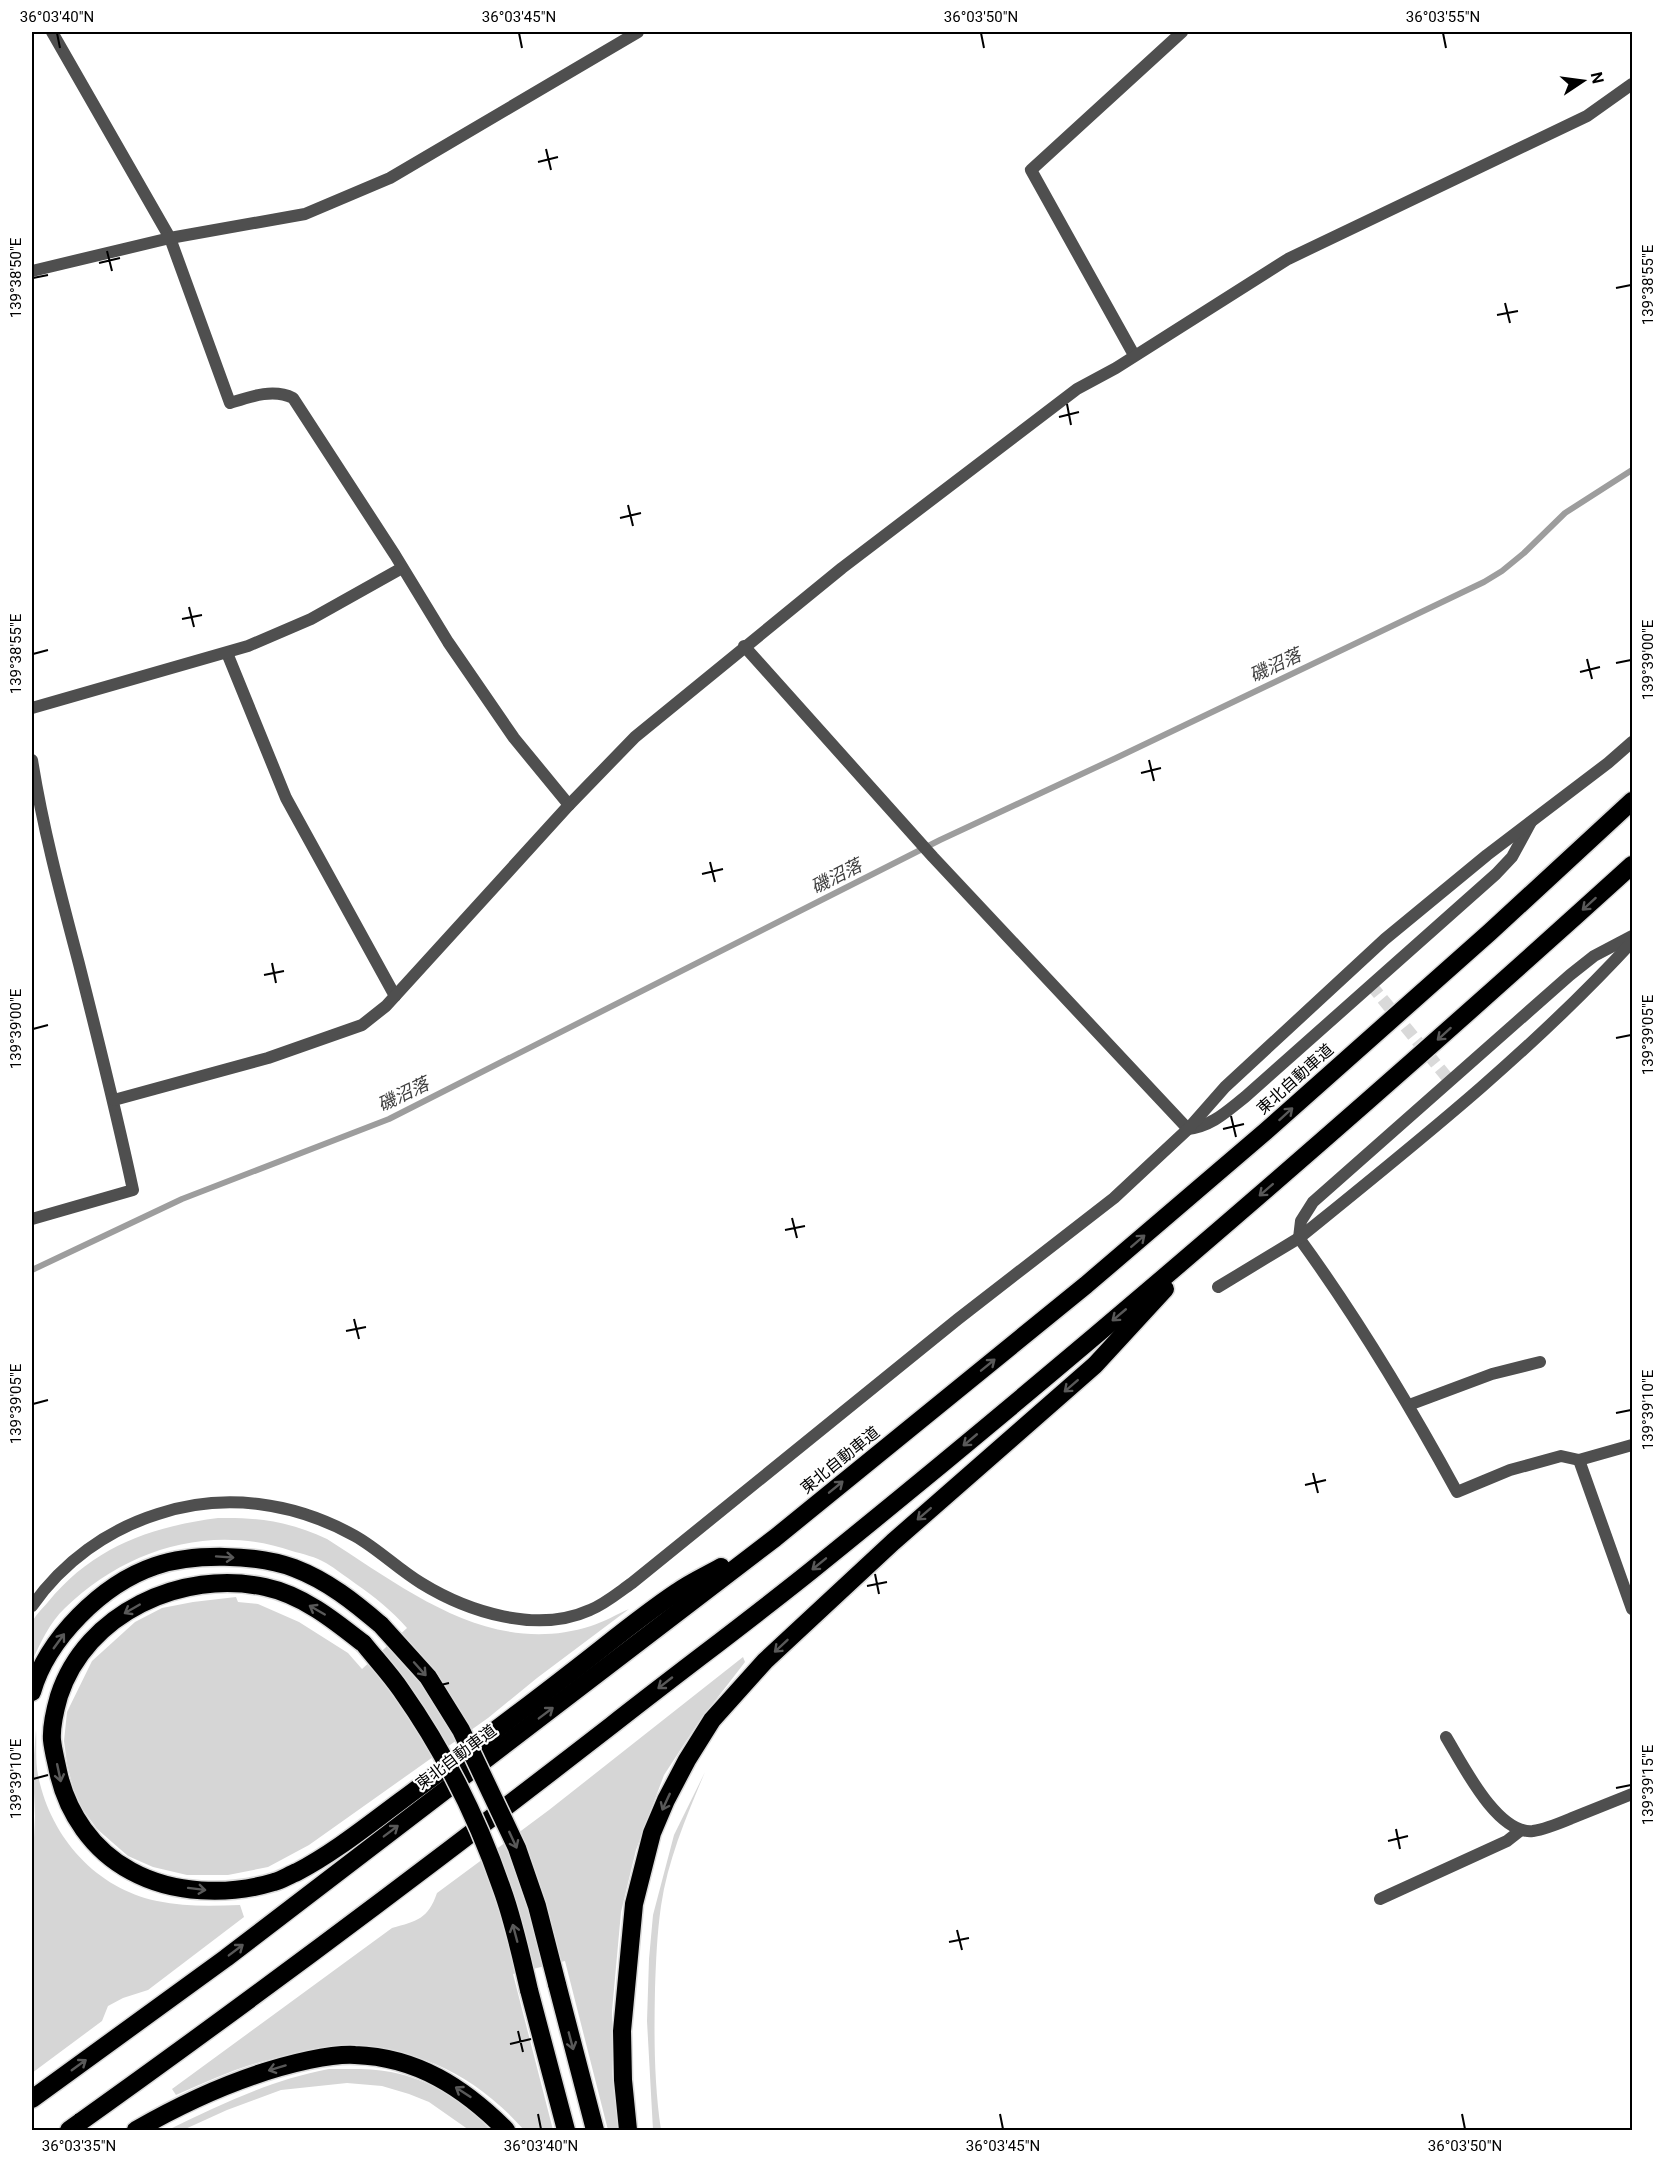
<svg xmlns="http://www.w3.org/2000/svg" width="1664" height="2162" font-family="Roboto,'Noto Sans JP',sans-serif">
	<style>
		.green { fill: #d6d6d6 }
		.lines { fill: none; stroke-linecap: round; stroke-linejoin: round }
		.stream { stroke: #9d9d9d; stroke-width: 6 }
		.minor-tunnel { stroke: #d9d9d9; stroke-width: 12; stroke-dasharray: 12 6; stroke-linecap: butt }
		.motorway-casing { stroke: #dbdbdb; stroke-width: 21 }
		.minor { stroke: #4f4f4f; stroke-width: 12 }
		.tertiary { stroke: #4f4f4f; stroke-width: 12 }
		.motorway { stroke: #000; stroke-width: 18 }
		.motorway-bridge-casing { stroke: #dbdbdb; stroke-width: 21; stroke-linecap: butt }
		.motorway-bridge { stroke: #000; stroke-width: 18 }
		.oneway { stroke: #595959 }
		.ticks { fill: none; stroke: #000; stroke-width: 2 }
		.labels { text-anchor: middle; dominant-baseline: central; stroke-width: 4.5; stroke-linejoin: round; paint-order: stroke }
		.street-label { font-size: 16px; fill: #000; stroke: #fff }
		.water-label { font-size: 18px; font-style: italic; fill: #3e3e3e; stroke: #fff }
		.neatline { fill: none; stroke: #000; stroke-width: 2 }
		.ticks-label { font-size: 15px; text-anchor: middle; fill: #000 }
	</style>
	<rect width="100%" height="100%" fill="#fff"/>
	<g class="green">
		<path d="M218,1518C258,1517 291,1522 327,1539C407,1590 491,1658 591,1626C604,1622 617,1614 629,1609L537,1678L488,1718L309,1845L268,1867L228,1875H187L153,1867L128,1856L97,1829L81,1807L74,1792L67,1764L64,1741L67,1712L92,1661L135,1622L162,1608L193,1602L236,1597L238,1602L258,1604L299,1622L348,1653L362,1669L407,1628C393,1612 374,1596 356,1584C346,1577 336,1569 326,1563C316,1557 303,1554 292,1551C210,1523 126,1549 65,1608C50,1622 40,1643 32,1662C32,1650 29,1636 32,1624C33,1617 43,1608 48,1602C93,1547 150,1527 218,1518Z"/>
		<path d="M743,1657L745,1662L698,1723L664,1775L636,1850L621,1912L612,2011V2072L619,2130H608L565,1961L513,1974L553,2130H524C450,2046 362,2032 257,2063C229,2071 202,2084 176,2095L172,2089L392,1928C417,1921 428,1919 437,1893L549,1810Z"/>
		<path d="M36,1729C37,1743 35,1760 38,1775C50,1836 95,1888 157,1901C185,1907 212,1906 240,1905L244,1917L148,1990L123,1998L108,2006L102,2021L32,2073V1881L35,1816L33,1769Z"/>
		<path d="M705,1772C687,1815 668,1859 661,1906C657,1934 656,1961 655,1989C654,2036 654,2083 661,2130H653L647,2021L649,1959L653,1915L674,1835Z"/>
		<path d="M329,2069C350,2069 371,2068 391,2072C428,2079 466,2101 490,2130H469L429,2102L409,2094L382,2086L347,2083L281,2090L227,2110L183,2130H168C221,2104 271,2080 329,2069Z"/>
	</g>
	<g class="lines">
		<polyline class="stream" points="32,1270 182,1199 389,1119 940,840 1116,758 1484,582 1502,571 1524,553 1565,513 1632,470"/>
		<polyline class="minor-tunnel" points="1371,985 1450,1081"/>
		<defs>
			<g id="motorway">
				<path d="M364,1644C335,1621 303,1595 265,1587C182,1569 86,1613 59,1696C55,1710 51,1726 52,1740C53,1750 56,1761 58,1771C67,1813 93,1851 131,1871C173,1894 228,1896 274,1882C282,1880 289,1875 297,1872C335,1852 368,1825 402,1800C457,1759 511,1719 565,1677C602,1649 638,1618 677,1592C691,1582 707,1575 721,1567"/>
				<path d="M32,1692C47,1639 102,1584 155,1566C193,1553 256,1554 294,1568C328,1581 354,1602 381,1625"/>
				<polyline points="557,1984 595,2130"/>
				<polyline points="529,1990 566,2130"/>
				<polyline points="32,2099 226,1958 775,1538 1086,1285 1266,1131 1490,932 1632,801"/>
				<path d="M69,2130C253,1999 434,1863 612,1725C678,1673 746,1623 812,1570C1093,1343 1365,1107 1632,865"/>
				<path d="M136,2130C190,2099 248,2073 309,2060C324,2057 340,2054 355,2055C417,2057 464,2088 506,2130"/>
				<polyline points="628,2130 623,2080 622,2031 634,1904 652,1833 666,1800 687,1760 712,1720 765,1661 893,1542 1095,1365 1165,1289"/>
			</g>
		</defs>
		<use href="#motorway" class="motorway-casing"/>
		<g class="minor">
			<path d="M52,32L170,238L230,403C249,397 273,388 293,398L395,555L448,642L514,738L569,805"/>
			<polyline points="32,271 170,238 305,214 390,178 638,32"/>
			<polyline points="1134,355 1031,170 1182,32"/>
			<path d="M744,646L933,857L1188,1129C1212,1126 1226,1112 1245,1097L1496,874L1512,857L1531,822"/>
			<polyline points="227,653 286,798 395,996"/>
			<polyline points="32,708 248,646 311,619 402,568"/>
			<path d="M32,760C43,829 61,896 79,964C98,1039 117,1115 133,1190L32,1219"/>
			<path d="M1632,936L1594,956L1570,975L1313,1202L1301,1221L1299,1238C1358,1319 1409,1404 1457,1492L1510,1470L1561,1456L1579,1460L1632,1445"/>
			<polyline points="114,1100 268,1058 362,1025 386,1006 569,805 635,737 842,568 1077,389 1116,368 1288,259 1587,116 1632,84"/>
			<polyline points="1218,1287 1299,1238"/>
			<polyline points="1409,1405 1492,1374 1540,1362"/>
			<polyline points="1579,1460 1632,1609"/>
			<path d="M1446,1737C1462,1763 1497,1835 1533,1831C1546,1829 1560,1823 1572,1818C1592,1810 1612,1802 1632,1794"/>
			<polyline points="1380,1899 1507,1841 1521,1830"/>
		</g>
		<g class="tertiary">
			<path d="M1299,1238C1415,1144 1531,1052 1632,942"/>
			<path d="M32,1606C63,1562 107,1530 158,1514C224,1492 294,1502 355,1536C378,1549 398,1569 421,1583C468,1612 537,1634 590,1610C605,1604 619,1592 632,1583L958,1319L1114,1198L1188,1129L1225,1087L1385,939L1487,855L1608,763L1632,742"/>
		</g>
		<use href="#motorway" class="motorway"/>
		<defs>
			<g id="motorway-bridge">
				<polyline points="381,1625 428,1677 461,1730 517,1848 537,1906 557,1984"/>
				<path d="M364,1644C376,1659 390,1674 401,1690C444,1751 478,1819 502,1889C514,1922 521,1956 529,1990"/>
			</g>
		</defs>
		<use href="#motorway-bridge" class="motorway-bridge-casing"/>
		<use href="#motorway-bridge" class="motorway-bridge"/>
	</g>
	<defs><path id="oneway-shaft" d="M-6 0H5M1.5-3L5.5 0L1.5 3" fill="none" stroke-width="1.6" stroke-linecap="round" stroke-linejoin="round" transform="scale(1.5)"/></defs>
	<g class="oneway">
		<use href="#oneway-shaft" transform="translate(1589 904) rotate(138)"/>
		<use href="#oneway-shaft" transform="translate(1444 1034) rotate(138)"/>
		<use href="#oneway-shaft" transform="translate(1286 1114) rotate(-42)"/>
		<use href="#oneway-shaft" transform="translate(1266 1190) rotate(139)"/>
		<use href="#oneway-shaft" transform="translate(1138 1241) rotate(-41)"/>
		<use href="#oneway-shaft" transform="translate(1119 1315) rotate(140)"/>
		<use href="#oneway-shaft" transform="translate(988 1365) rotate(-39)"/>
		<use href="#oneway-shaft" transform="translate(1071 1386) rotate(139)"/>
		<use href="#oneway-shaft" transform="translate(970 1440) rotate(140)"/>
		<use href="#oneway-shaft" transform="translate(836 1487) rotate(-39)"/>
		<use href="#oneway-shaft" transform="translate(924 1514) rotate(139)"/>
		<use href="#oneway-shaft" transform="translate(225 1557) rotate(4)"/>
		<use href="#oneway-shaft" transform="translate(819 1564) rotate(141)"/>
		<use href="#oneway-shaft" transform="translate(132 1609) rotate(150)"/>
		<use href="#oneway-shaft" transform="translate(317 1610) rotate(-150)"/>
		<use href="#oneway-shaft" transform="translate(59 1641) rotate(-54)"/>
		<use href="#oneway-shaft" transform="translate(781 1646) rotate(137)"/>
		<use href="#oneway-shaft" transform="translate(420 1669) rotate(48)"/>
		<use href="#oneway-shaft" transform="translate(665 1683) rotate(142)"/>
		<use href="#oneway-shaft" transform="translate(546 1713) rotate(-37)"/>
		<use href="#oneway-shaft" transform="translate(59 1773) rotate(78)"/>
		<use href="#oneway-shaft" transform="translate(666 1802) rotate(115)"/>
		<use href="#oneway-shaft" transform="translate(391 1831) rotate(-37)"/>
		<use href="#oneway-shaft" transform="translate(513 1840) rotate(65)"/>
		<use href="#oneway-shaft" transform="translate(197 1889) rotate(7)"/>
		<use href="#oneway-shaft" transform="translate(515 1933) rotate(-105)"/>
		<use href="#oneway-shaft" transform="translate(236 1950) rotate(-37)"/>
		<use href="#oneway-shaft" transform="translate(571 2041) rotate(75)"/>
		<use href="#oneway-shaft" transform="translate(79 2065) rotate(-36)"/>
		<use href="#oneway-shaft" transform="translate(277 2068) rotate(163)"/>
		<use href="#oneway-shaft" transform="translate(463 2092) rotate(-147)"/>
	</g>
	<path class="ticks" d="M57,33L60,48M519,33L522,48M981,33L984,48M1443,33L1446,48M546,149L551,170M538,162L558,157M107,251L112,271M99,263L120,258M33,278L48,275M1616,288L1631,285M1505,303L1510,323M1497,315L1518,311M1067,404L1071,425M1059,417L1079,412M628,505L633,526M620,518L641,513M189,607L194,627M182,619L202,615M33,654L48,650M1587,659L1592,679M1616,663L1631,660M1580,672L1600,667M1149,760L1154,781M1141,773L1161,768M710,862L715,882M702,874L723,869M272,963L276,983M264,975L284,971M33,1029L48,1025M1616,1038L1631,1035M1231,1116L1236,1137M1223,1129L1244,1124M792,1218L797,1238M785,1230L805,1226M354,1319L359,1339M346,1331L366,1327M33,1404L48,1400M1616,1413L1631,1410M1313,1473L1318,1493M1305,1485L1326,1480M875,1574L879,1594M867,1586L887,1582M436,1675L441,1695M428,1688L449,1683M33,1779L48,1775M1616,1788L1631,1785M1396,1829L1400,1849M1388,1841L1408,1836M957,1930L962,1950M949,1942L969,1938M518,2031L523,2052M510,2044L531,2039M76,2114L79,2129M538,2114L541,2129M1000,2114L1003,2129M1462,2114L1465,2129"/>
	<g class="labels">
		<g class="street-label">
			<text transform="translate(1295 1079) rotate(-42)">東北自動車道</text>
			<text transform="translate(840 1460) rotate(-39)">東北自動車道</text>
			<text transform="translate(456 1757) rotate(-37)">東北自動車道</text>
		</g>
		<g class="water-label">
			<text transform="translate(1275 665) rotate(-25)">磯沼落</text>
			<text transform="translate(836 876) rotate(-27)">磯沼落</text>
			<text transform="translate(403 1094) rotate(-26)">磯沼落</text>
		</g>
	</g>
	<rect width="1664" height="2162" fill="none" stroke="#ffffff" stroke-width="66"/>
	<g transform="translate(1583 81) rotate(77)" stroke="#ffffff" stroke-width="4.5" paint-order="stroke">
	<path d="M0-4.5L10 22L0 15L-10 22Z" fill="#000000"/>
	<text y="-9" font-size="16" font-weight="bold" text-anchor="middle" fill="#000000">N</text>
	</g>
	<rect x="33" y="33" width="1598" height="2096" class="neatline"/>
	<g class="ticks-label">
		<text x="57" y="22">36°03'40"N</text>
		<text x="519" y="22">36°03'45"N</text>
		<text x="981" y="22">36°03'50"N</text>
		<text x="1443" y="22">36°03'55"N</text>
		<text transform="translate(16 278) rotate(-90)" y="5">139°38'50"E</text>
		<text transform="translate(1648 285) rotate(-90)" y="5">139°38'55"E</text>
		<text transform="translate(16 654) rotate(-90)" y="5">139°38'55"E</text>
		<text transform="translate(1648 660) rotate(-90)" y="5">139°39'00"E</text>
		<text transform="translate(16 1029) rotate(-90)" y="5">139°39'00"E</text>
		<text transform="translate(1648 1035) rotate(-90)" y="5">139°39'05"E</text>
		<text transform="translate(16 1404) rotate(-90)" y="5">139°39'05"E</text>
		<text transform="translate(1648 1410) rotate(-90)" y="5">139°39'10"E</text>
		<text transform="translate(16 1779) rotate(-90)" y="5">139°39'10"E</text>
		<text transform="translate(1648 1785) rotate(-90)" y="5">139°39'15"E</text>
		<text x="79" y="2151">36°03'35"N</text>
		<text x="541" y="2151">36°03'40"N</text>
		<text x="1003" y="2151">36°03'45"N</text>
		<text x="1465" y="2151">36°03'50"N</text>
	</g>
</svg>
